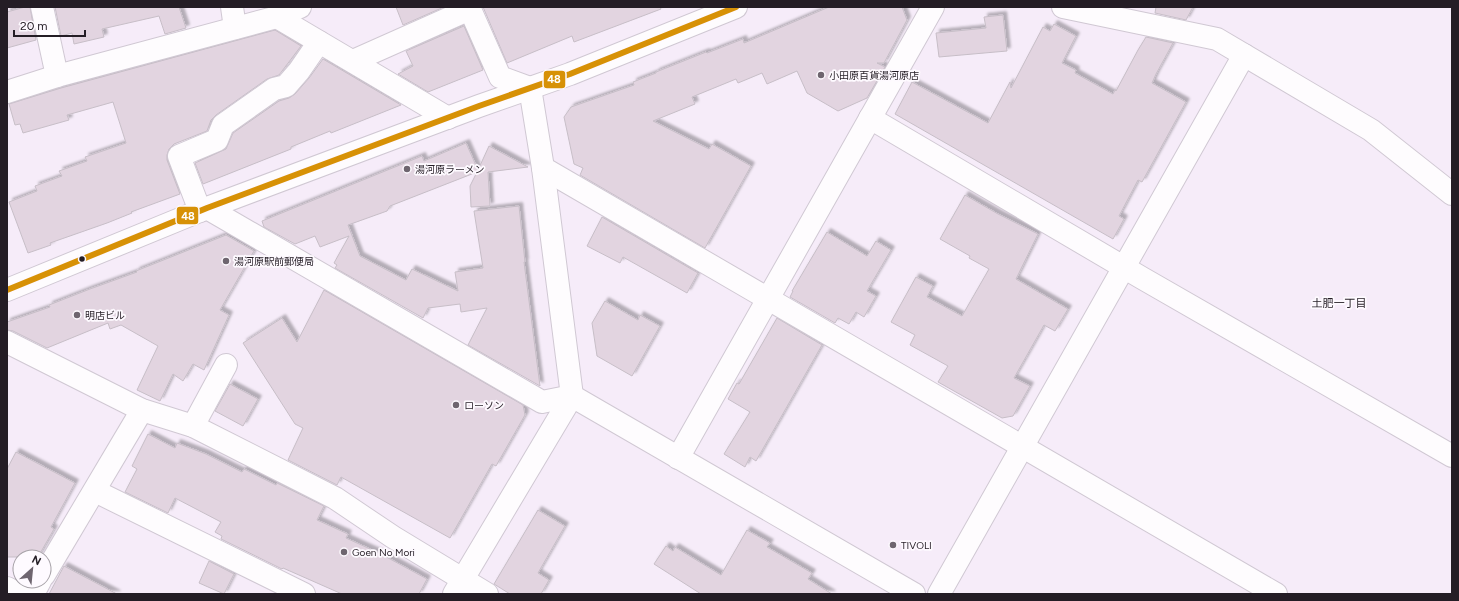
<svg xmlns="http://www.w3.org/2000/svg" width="1459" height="601" font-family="Figtree,'Noto Sans JP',sans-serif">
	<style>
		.building { fill: #e2d4e0; stroke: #c7bec7; filter: url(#shadow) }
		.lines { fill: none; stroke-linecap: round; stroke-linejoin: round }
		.minor-casing { stroke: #d0c8d3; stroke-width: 24 }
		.major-casing { stroke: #d0c8d3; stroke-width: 24 }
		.minor { stroke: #fefcfe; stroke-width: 22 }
		.major { stroke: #fefcfe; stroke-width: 22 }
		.bus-1-casing { stroke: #fefaff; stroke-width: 9 }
		.bus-1 { stroke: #d79106; stroke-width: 6 }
		.poi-dot { fill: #6e656f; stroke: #fefaff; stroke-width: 1.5 }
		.bus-dot { fill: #241d25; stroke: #fefaff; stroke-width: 1.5 }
		.labels { text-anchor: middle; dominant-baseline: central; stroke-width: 3.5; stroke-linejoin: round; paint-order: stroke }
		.poi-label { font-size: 10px; fill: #241d25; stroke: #fefaff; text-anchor: start }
		.neighbourhood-label { font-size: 11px; fill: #241d25; stroke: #fefaff }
		.line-badge { stroke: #fefaff; stroke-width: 1.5 }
		.badge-label { font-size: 11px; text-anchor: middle; font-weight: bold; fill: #fff }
	</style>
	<defs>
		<filter id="shadow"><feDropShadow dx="3.5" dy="-3.5" stdDeviation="1" flood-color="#0004"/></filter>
	</defs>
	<rect width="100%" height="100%" fill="#f6ecf9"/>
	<g class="building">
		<polygon points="25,7 30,7 36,40 7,48 7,12"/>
		<polygon points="55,7 179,7 186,28 165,34 159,16 102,29 104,37 74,44 72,33 61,36"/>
		<polygon points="396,7 444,7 403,25"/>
		<polygon points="483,7 660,7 661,9 574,42 572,36 507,63"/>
		<polygon points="829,7 902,7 907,20 884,63 877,63 885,67 867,98 838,111 807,93 797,71 767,84 762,73 738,83 736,79 692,97 695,104 653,121 709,149 712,144 751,166 705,248 580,175 583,168 574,164 564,117 571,107 634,85 633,82 656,73 656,72 706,52 707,53 743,39 744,43"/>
		<polygon points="1156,7 1193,7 1186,20 1155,13"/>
		<polygon points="1003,15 1007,51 939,57 936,33 986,28 984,17"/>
		<polygon points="1054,24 1076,36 1062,63 1076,70 1075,73 1113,94 1115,90 1116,91 1138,50 1146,37 1173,43 1156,74 1152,83 1186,102 1142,182 1138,180 1119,216 1124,219 1113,239 895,114 912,82 988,123 1010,82 1011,88 1043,27 1050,31"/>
		<polygon points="464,26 483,70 428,92 398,74 413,66 406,51"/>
		<polygon points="275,30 301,46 279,75 267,79 216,115 211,120 207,131 174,144 169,149 167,155 167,160 180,194 131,212 132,213 107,223 50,243 51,245 28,253 9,202 37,191 35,186 62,176 59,171 87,161 85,157 126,143 113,102 67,115 69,120 23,133 20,124 15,125 9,104 61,88"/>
		<polygon points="323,59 401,105 331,133 330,131 291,147 291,149 203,184 195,163 226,149 233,133 279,101 289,98 295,94 309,78"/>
		<polygon points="466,143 478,170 489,146 528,167 488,172 490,206 471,207 470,186 477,172 390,206 387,211 348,225 360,256 406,280 412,269 458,291 455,272 483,268 474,211 519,206 525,262 524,262 540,386 468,345 487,308 461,312 460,304 428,308 423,318 335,268 337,265 334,263 349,236 320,247 315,236 295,244 264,227 262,221 422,156 424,161"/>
		<polygon points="965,195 998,214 1038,234 1016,279 1068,309 1055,331 1044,325 1014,378 1030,386 1013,416 1002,418 938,382 948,366 910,345 915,335 891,322 916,277 933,286 927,297 962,316 989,269 969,258 970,256 940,239"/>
		<polygon points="602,217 698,273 687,293 623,257 620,263 587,246"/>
		<polygon points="827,232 867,256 876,241 891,250 867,291 876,296 864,317 856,312 849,324 838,318 835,323 790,297 793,291 792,291"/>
		<polygon points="226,235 254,251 220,310 229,315 204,370 193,364 183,381 173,374 160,401 137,390 158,346 121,325 110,329 108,323 47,348 13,331 7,330 7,322 50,307 49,305 90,289 137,272 136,271"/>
		<polygon points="324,290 523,405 525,415 496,466 492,464 450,538 341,477 337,485 288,460 303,428 295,424 243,343 282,318 297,342"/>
		<polygon points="605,301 638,320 640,315 660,326 632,376 597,356 592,323"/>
		<polygon points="777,318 822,345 756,461 750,457 745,467 724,454 750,412 728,399 737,383 739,384"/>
		<polygon points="230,384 258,399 243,426 215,411"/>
		<polygon points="148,434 175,448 177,443 206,454 242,472 244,469 276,485 277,483 324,506 317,520 348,534 346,538 379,553 427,579 419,594 342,594 283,568 282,569 221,539 222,536 215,532 221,522 175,498 168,513 125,492 137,469 132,466"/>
		<polygon points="16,452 75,483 51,527 54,529 38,557 7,557 7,469"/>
		<polygon points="538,510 565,526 538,573 549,580 541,594 510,594 494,584"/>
		<polygon points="747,530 770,543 767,547 812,573 808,579 832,594 701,594 654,564 666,546 673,551 675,547 721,575"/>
		<polygon points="209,561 234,574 224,594 199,583"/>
		<polygon points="64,566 117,594 49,594"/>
	</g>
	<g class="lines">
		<defs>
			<g id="minor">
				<polyline points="42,7 57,76"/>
				<polyline points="232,7 235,28"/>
				<polyline points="1063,7 1217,39 1371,130 1452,194"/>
				<polyline points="277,17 448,118"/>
				<polyline points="353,61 470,9"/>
				<polyline points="7,92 57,76 277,17 300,7"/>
				<polyline points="870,118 1142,278 1452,456"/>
				<polyline points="543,168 1276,594"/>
				<polyline points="207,208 542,402 572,396 914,594"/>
				<polyline points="200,211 179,156 217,140 223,125 274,89 286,86 299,71 319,42"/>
				<polyline points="7,342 142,410 193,426 335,498 393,537 487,594"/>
				<polyline points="193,426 226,365"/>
				<polyline points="678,458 933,7"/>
				<polyline points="95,491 304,594"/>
				<polyline points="44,575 142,410"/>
				<polyline points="7,588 18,594"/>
				<polyline points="33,594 40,581"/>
				<polyline points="454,594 572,396 543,168 530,88 500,77 469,7"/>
				<polyline points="939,594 1244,55"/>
			</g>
			<polyline id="major" points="7,290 207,208 479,106 570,74 736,7"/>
		</defs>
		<use href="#minor" class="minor-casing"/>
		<use href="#major" class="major-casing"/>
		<use href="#minor" class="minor"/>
		<use href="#major" class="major"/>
		<defs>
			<polyline id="bus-1" points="7,290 207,208 479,106 570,74 736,7"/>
		</defs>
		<use href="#bus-1" class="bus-1-casing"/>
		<use href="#bus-1" class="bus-1"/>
	</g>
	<g class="poi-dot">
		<circle cx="821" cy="75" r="4"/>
		<circle cx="407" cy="169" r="4"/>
		<circle cx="226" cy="261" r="4"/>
		<circle cx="77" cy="315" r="4"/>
		<circle cx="456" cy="405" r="4"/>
		<circle cx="893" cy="545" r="4"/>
		<circle cx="344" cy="552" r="4"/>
	</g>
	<circle class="bus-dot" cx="82" cy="259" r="3.5"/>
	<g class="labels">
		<g class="poi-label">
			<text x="829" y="75">小田原百貨湯河原店</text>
			<text x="415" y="169">湯河原ラーメン</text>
			<text x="234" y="261">湯河原駅前郵便局</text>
			<text x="85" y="315">明店ビル</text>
			<text x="464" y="405">ローソン</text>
			<text x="901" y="545">TIVOLI</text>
			<text x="352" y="552">Goen No Mori</text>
		</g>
		<g class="neighbourhood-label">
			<text x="1339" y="303">土肥一丁目</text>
		</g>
	</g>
	<g class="line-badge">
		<rect x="543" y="70" width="23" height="19" rx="4" fill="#d79106"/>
		<rect x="176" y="206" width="23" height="19" rx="4" fill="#d79106"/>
	</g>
	<g class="badge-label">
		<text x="554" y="83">48</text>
		<text x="188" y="220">48</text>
	</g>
	<rect width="1459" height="601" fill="none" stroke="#241d25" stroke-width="16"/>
	<g transform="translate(32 569) rotate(27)"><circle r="19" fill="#fefaff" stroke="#a7a2a8"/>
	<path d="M0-3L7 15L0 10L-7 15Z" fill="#6e656f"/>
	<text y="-6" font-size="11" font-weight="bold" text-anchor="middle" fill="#241d25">N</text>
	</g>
	<path d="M14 30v6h71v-6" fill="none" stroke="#241d25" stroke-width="2"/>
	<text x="20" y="30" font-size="12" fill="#241d25" stroke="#fefaff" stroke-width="3" paint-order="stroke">20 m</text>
</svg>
